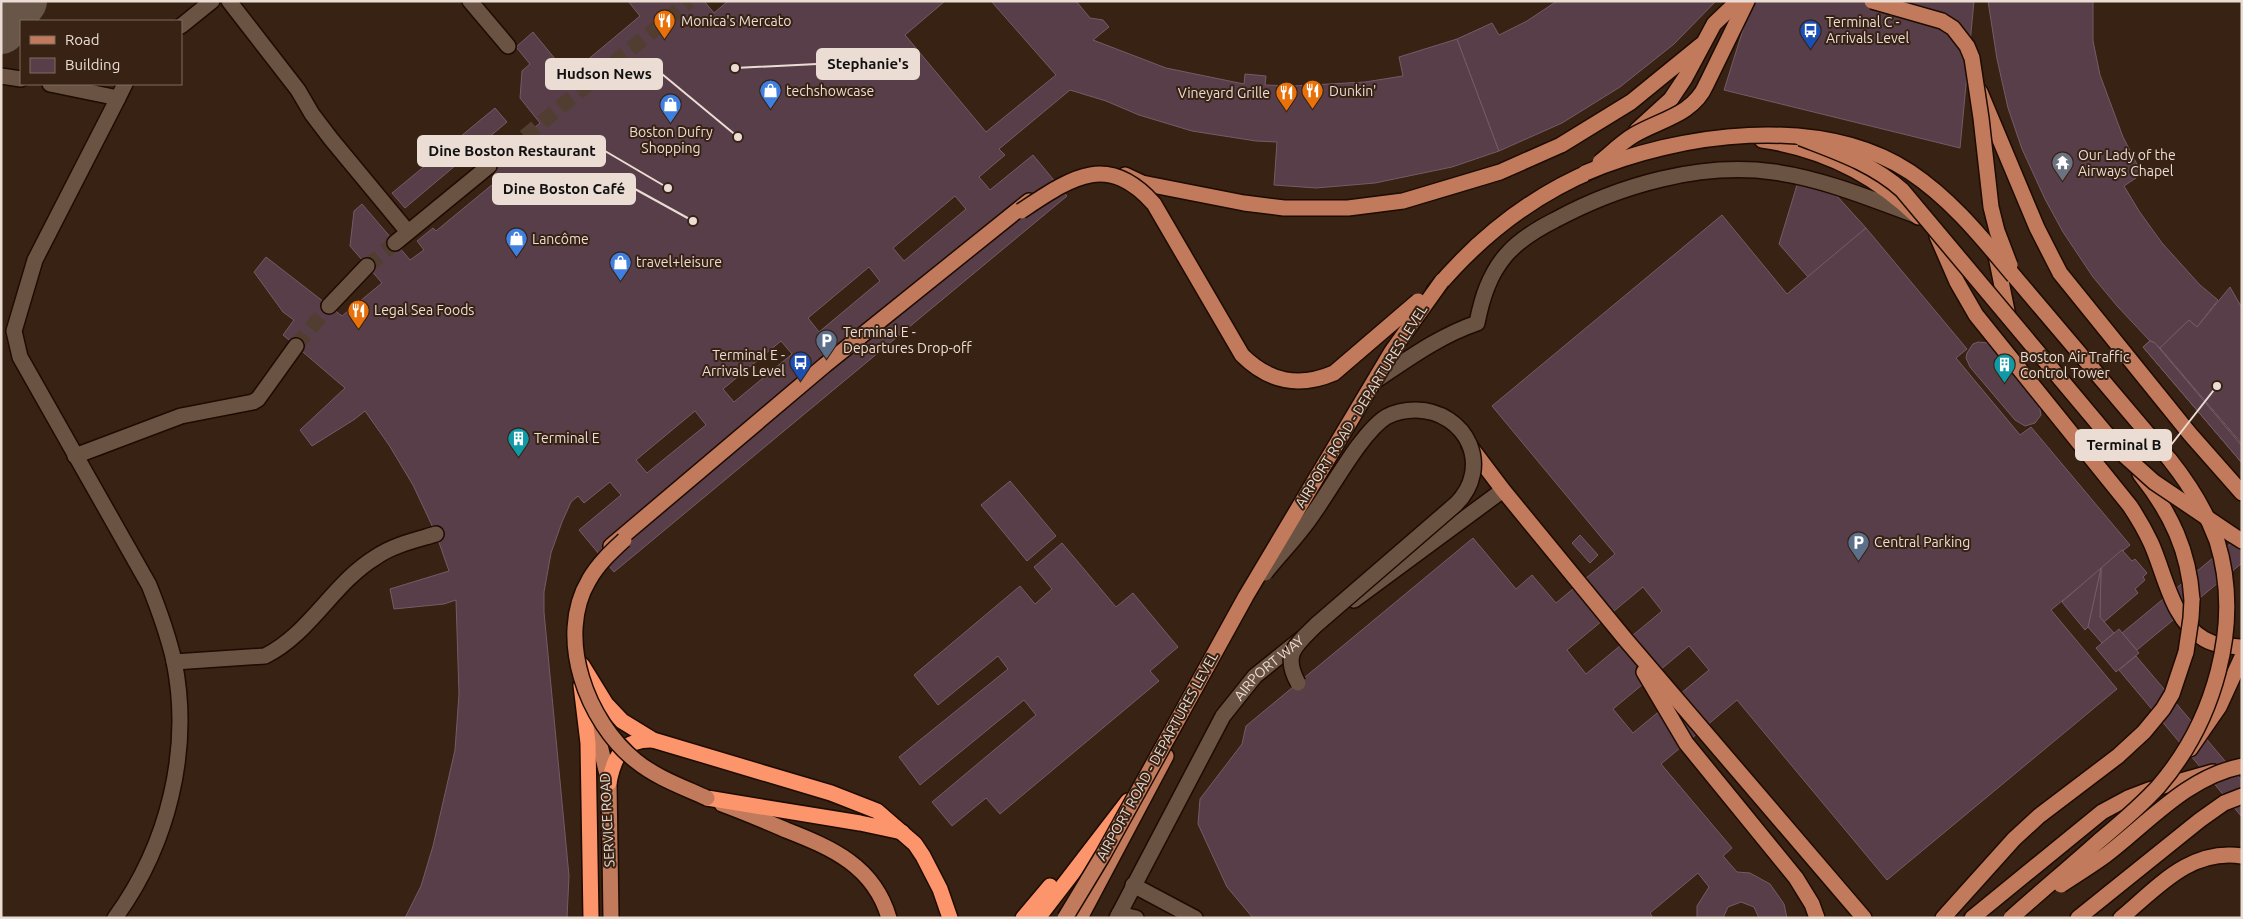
<svg xmlns="http://www.w3.org/2000/svg" width="2243" height="919" font-family="Ubuntu,sans-serif">
	<style>
		.lines { fill: none; stroke-linecap: round; stroke-linejoin: round }
		.taxiway { stroke: #685649; stroke-width: 50 }
		.building { fill: #583e49; stroke: #765b66; fill-rule: evenodd }
		.minor-tunnel { stroke: #523e31; stroke-width: 15; stroke-dasharray: 15 8; stroke-linecap: butt }
		.minor-casing { stroke: #1e0b01; stroke-width: 18 }
		.major-casing { stroke: #1e0b01; stroke-width: 18 }
		.highway-casing { stroke: #1e0b01; stroke-width: 18 }
		.minor { stroke: #6b5343; stroke-width: 15 }
		.major { stroke: #c27a5c; stroke-width: 15 }
		.highway { stroke: #fc946c; stroke-width: 15 }
		.minor-bridge-casing { stroke: #1e0b01; stroke-width: 18; stroke-linecap: butt }
		.major-bridge-casing { stroke: #1e0b01; stroke-width: 18; stroke-linecap: butt }
		.minor-bridge { stroke: #6b5343; stroke-width: 15 }
		.major-bridge { stroke: #c27a5c; stroke-width: 15 }
		.labels { text-anchor: middle; dominant-baseline: central; stroke-width: 4; stroke-linejoin: round; paint-order: stroke }
		.poi-label { font-size: 14px; fill: #ebddd4; stroke: #372214; text-anchor: start }
		.street-label { font-size: 14px; fill: #ebddd4; stroke: #372214 }
		.leader { fill: none; stroke: #ebddd4; stroke-width: 2 }
		.callout-dot { fill: #ebddd4; stroke: #372214; stroke-width: 2 }
		.callout { fill: #ebddd4; stroke: #ebddd4; stroke-width: 2 }
		.callout-label { font-size: 15px; text-anchor: middle; font-weight: bold; fill: #111 }
	</style>
	<rect width="100%" height="100%" fill="#372214"/>
	<g class="lines">
		<polyline class="taxiway" points="1,29 22,1"/>
	</g>
	<g class="building">
		<path d="M628,1H704L714,13L728,1H945L905,35L986,132L1056,75L991,1H1076L1090,18L1103,20L1109,27L1093,40L1166,68L1244,84L1245,74L1266,76L1265,85L1293,86L1365,82L1403,76L1399,57L1457,39L1499,151L1452,167L1375,183L1316,188L1274,185L1277,142L1256,141L1192,131L1139,115L1106,101L1070,90L999,149L1005,155L979,177L990,190L1033,155L1067,196L614,572L579,530L621,495L610,482L584,503L578,496L571,502L562,522L551,553L544,592V612L569,876L567,918H405L421,886L433,846L455,750L459,694L456,600L444,604L394,609L390,589L449,571L436,534L413,485L389,445L365,411L355,419L312,446L300,430L345,388L283,335L294,320L283,312L254,272L266,257L342,316L382,283L350,246L354,211L362,204L410,260L424,250L417,241L433,228L436,231L499,179L488,166L540,123L520,98L522,71L530,64L516,47L533,32L560,65L579,67L640,16ZM955,196L966,209L904,261L893,248ZM869,267L880,281L819,332L808,318ZM781,341L792,354L734,402L723,389ZM695,411L706,425L647,473L636,460Z"/>
		<polygon points="1557,1 1716,1 1674,44 1620,87 1562,123 1499,151 1457,39 1492,23 1499,35 1527,21"/>
		<polygon points="1752,1 1974,1 1960,148 1724,90"/>
		<polygon points="1988,1 2093,1 2093,41 2100,75 2123,137 2142,174 2124,186 2139,211 2162,243 2200,285 2218,300 2197,327 2189,320 2160,348 2155,343 2150,341 2118,307 2093,277 2063,232 2045,199 2022,149 2008,108 1997,59"/>
		<polygon points="495,108 507,122 405,208 392,193"/>
		<polygon points="1797,185 1836,195 1866,228 1808,277 1779,244"/>
		<path d="M1722,215L1787,294L1866,228L1967,349L1956,358L2020,435L2031,427L2130,545L2051,610L2117,689L1887,880L1737,700L1661,764L1732,848L1723,856L1737,872L1750,873L1770,884L1784,904L1787,918H1759L1754,907L1741,902L1728,907L1723,918H1697V906L1709,887L1698,873L1650,913L1653,918H1253L1227,887L1198,824L1200,799L1242,744L1246,726L1473,538L1516,589L1532,575L1556,603L1615,554L1492,406ZM1643,587L1662,611L1586,674L1567,650ZM1689,646L1709,670L1633,733L1613,709Z"/>
		<polygon points="2230,287 2242,308 2242,444 2160,348 2189,320 2197,327"/>
		<polygon points="2150,341 2155,343 2242,446 2242,463 2143,347"/>
		<polygon points="2150,341 2155,343 2242,446 2242,463 2143,347"/>
		<polygon points="1978,342 1988,343 1994,348 2039,404 2041,415 2035,423 2025,426 2015,420 1970,367 1966,358 1967,353 1973,344"/>
		<polygon points="1010,481 1056,536 1027,561 981,505"/>
		<polygon points="2242,534 2242,563 2137,650 2122,633"/>
		<polygon points="1580,535 1598,555 1590,563 1572,543"/>
		<polygon points="1062,543 1116,607 1133,593 1178,647 1150,671 1159,681 1000,814 986,798 952,826 932,802 1036,715 1024,700 920,785 899,757 1008,669 998,656 938,705 914,675 1020,586 1035,604 1052,589 1034,567"/>
		<polygon points="2122,550 2132,561 2135,559 2147,573 2143,577 2145,580 2135,589 2138,593 2104,622 2100,617 2101,568"/>
		<polygon points="2101,568 2100,617 2114,633 2102,643 2088,627"/>
		<polygon points="2101,568 2088,627 2085,630 2062,602"/>
		<polygon points="2119,629 2139,653 2116,672 2096,648"/>
		<polygon points="2136,656 2242,781 2242,817 2119,670"/>
	</g>
	<g class="lines">
		<g class="minor-tunnel">
			<polyline points="489,166 689,1"/>
			<polyline points="367,266 395,243"/>
			<polyline points="296,346 329,306"/>
		</g>
		<defs>
			<g id="minor">
				<polyline points="229,1 298,90 312,114 331,139 408,232"/>
				<polyline points="470,1 508,46"/>
				<polyline points="181,26 212,1"/>
				<polyline points="1,76 21,79"/>
				<polyline points="50,84 118,98 125,84"/>
				<polyline points="395,243 489,166"/>
				<polyline points="329,306 367,266"/>
				<path d="M1375,381C1408,359 1439,336 1477,323C1482,298 1489,275 1506,255C1520,239 1537,229 1555,220C1620,185 1700,162 1774,172C1823,179 1869,198 1915,215"/>
				<polyline points="75,456 181,416 253,402 258,399 296,346"/>
				<polyline points="1354,600 1503,490"/>
				<path d="M174,662L265,656C310,634 333,583 376,557C393,545 416,540 436,534"/>
				<polyline points="1133,885 1195,918"/>
				<polyline points="1119,914 1136,918"/>
				<path d="M115,918C168,845 192,750 174,661C168,635 159,610 149,585L20,357L14,331L35,260L118,98"/>
				<path id="s1" d="M1117,918L1223,716L1255,676L1301,639"/>
			</g>
			<g id="major">
				<polyline points="1706,85 1747,1"/>
				<polyline points="1980,92 2037,228 2060,273 2190,434 2242,493"/>
				<polyline points="1637,130 1671,99 1685,78 1714,24 1738,1"/>
				<path d="M1762,140C1823,149 1874,174 1918,217"/>
				<polyline points="1125,175 1142,183 1244,203 1284,208 1348,208 1403,201 1500,172 1561,145 1631,102 1701,45"/>
				<path d="M1937,236L1957,282L1976,315L2130,506C2138,518 2145,530 2151,543C2165,574 2172,621 2204,639C2216,646 2229,646 2242,647"/>
				<polyline points="1995,251 2008,316"/>
				<polyline points="2014,276 2170,460"/>
				<path d="M1434,291C1478,238 1533,195 1596,169"/>
				<polyline points="1469,445 1503,490 1626,640 1864,918"/>
				<path d="M2140,474C2171,513 2189,551 2192,600"/>
				<polyline points="2231,534 2242,541"/>
				<polyline points="611,546 825,365 1029,201"/>
				<polyline points="1644,672 1686,743 1796,878 1812,904 1817,918"/>
				<polyline points="591,707 609,783 611,918"/>
				<polyline points="2190,749 2219,707 2242,657"/>
				<path d="M722,804C744,812 765,821 786,830C832,848 874,866 889,918"/>
				<polyline points="1080,918 1166,756"/>
				<polyline points="1943,918 2014,839 2039,816 2118,756 2144,732 2163,709 2172,694 2186,652"/>
				<polyline points="1972,918 2102,812 2128,798 2149,790 2213,772"/>
				<polyline points="2078,918 2200,820 2224,803 2242,796"/>
				<path d="M2121,918C2157,888 2190,848 2242,856"/>
			</g>
			<g id="highway">
				<polyline points="582,665 606,704 622,721 653,740 831,793 877,811 915,844 923,856 940,889 950,918"/>
				<polyline points="581,685 588,743 591,918"/>
				<path d="M609,783C614,756 623,739 653,740"/>
				<polyline points="707,798 860,823 902,832"/>
				<polyline points="1023,918 1050,886"/>
				<polyline points="1038,918 1128,801"/>
			</g>
		</defs>
		<use href="#minor" class="minor-casing"/>
		<use href="#major" class="major-casing"/>
		<use href="#highway" class="highway-casing"/>
		<use href="#minor" class="minor"/>
		<use href="#major" class="major"/>
		<use href="#highway" class="highway"/>
		<defs>
			<path id="minor-bridge" d="M1265,573C1281,553 1299,535 1313,514C1332,488 1361,433 1386,417C1395,412 1405,410 1416,410C1467,411 1493,467 1456,504L1316,625C1296,645 1282,654 1298,683"/>
			<g id="major-bridge">
				<polyline points="1872,1 1942,21 1953,28 1967,46 1972,58 1981,118 1991,207 1997,231 2010,265"/>
				<path d="M1801,138C1837,152 1873,164 1902,190L2125,456L2154,482L2231,534"/>
				<path d="M1600,162C1611,153 1622,142 1634,135C1659,120 1693,115 1706,85"/>
				<path d="M1585,173C1679,133 1820,113 1910,172C1952,200 1982,238 2014,276"/>
				<path d="M1021,211C1071,178 1107,151 1154,204L1242,355C1269,382 1299,388 1334,373L1418,301"/>
				<path d="M624,540C611,552 598,564 589,580C555,637 587,722 636,761C657,778 683,787 707,798"/>
				<polyline points="2186,652 2191,618 2192,600"/>
				<path d="M2061,885C2076,875 2091,866 2106,855C2149,822 2187,777 2242,766"/>
				<polyline points="1065,918 1103,855 1246,596 1392,351 1442,281"/>
				<path d="M2011,918C2040,892 2070,867 2099,841C2119,824 2140,807 2158,787C2214,722 2243,625 2217,541C2206,511 2189,484 2170,460"/>
			</g>
		</defs>
		<use href="#minor-bridge" class="minor-bridge-casing"/>
		<use href="#major-bridge" class="major-bridge-casing"/>
		<use href="#minor-bridge" class="minor-bridge"/>
		<use href="#major-bridge" class="major-bridge"/>
	</g>
	<defs>
		<symbol id="restaurant-pin" viewBox="-11 -11 22 30"><path d="M0 17L-7.5 6A9.5 9.5 0 1 1 7.5 6Z" fill="#e8710a" stroke="#372214"/><path d="M-5-6h1v4h1v-4h1v4h1v-4h1v5L-1.5 .5V6h-2V.5L-5-1ZM5-6V6H3V1.5H1.5Q1.5-4 5-6Z" fill="#fff"/></symbol>
		<symbol id="bus-pin" viewBox="-11 -11 22 30"><path d="M0 17L-7.5 6A9.5 9.5 0 1 1 7.5 6Z" fill="#1a4fb4" stroke="#372214"/><path d="M-5-6H5V4H4V6H2V4H-2V6H-4V4H-5ZM-3.5-4V0h7V-4ZM-3.5 1.2v1.5H-2V1.2ZM2 1.2v1.5H3.5V1.2Z" fill="#fff"/></symbol>
		<symbol id="shop-pin" viewBox="-11 -11 22 30"><path d="M0 17L-7.5 6A9.5 9.5 0 1 1 7.5 6Z" fill="#3f7fe0" stroke="#372214"/><path d="M-5-2.5h2.3a2.7 3.5 0 0 1 5.4 0H5L5.5 6h-11ZM-1.5-2.5h3a1.5 2.3 0 0 0-3 0Z" fill="#fff"/></symbol>
		<symbol id="temple-pin" viewBox="-11 -11 22 30"><path d="M0 17L-7.5 6A9.5 9.5 0 1 1 7.5 6Z" fill="#6b7280" stroke="#372214"/><path d="M0-6L5-2H3V0L6.5 2.5H4V6H1.5V3h-3V6H-4V2.5H-6.5L-3 0V-2H-5Z" fill="#fff"/></symbol>
		<symbol id="parking-pin" viewBox="-11 -11 22 30"><path d="M0 17L-7.5 6A9.5 9.5 0 1 1 7.5 6Z" fill="#5c6f8a" stroke="#372214"/><path d="M-3.5-5.5H1a3.5 3.5 0 0 1 0 7H-1V5.5H-3.5ZM-1-3.4V-.6H.8a1.4 1.4 0 0 0 0-2.8Z" fill="#fff"/></symbol>
		<symbol id="building-pin" viewBox="-11 -11 22 30"><path d="M0 17L-7.5 6A9.5 9.5 0 1 1 7.5 6Z" fill="#0f9aa8" stroke="#372214"/><path d="M-4-6H4V6H1V3H-1V6H-4ZM-2.5-4.3h1.7v1.8h-1.7ZM.8-4.3h1.7v1.8H.8ZM-2.5-1h1.7V.8h-1.7ZM.8-1h1.7V.8H.8Z" fill="#fff"/></symbol>
	</defs>
	<g fill-rule="evenodd">
		<use href="#restaurant-pin" x="652" y="8" width="25" height="34"/>
		<use href="#bus-pin" x="1798" y="18" width="25" height="34"/>
		<use href="#shop-pin" x="758" y="78" width="25" height="34"/>
		<use href="#restaurant-pin" x="1300" y="78" width="25" height="34"/>
		<use href="#restaurant-pin" x="1274" y="80" width="25" height="34"/>
		<use href="#shop-pin" x="658" y="92" width="25" height="34"/>
		<use href="#temple-pin" x="2050" y="150" width="25" height="34"/>
		<use href="#shop-pin" x="504" y="226" width="25" height="34"/>
		<use href="#shop-pin" x="608" y="250" width="25" height="34"/>
		<use href="#restaurant-pin" x="346" y="298" width="25" height="34"/>
		<use href="#parking-pin" x="814" y="328" width="25" height="34"/>
		<use href="#bus-pin" x="788" y="350" width="25" height="34"/>
		<use href="#building-pin" x="1992" y="352" width="25" height="34"/>
		<use href="#building-pin" x="506" y="426" width="25" height="34"/>
		<use href="#parking-pin" x="1846" y="530" width="25" height="34"/>
	</g>
	<g class="labels">
		<g class="poi-label">
			<text x="681" y="21">Monica's Mercato</text>
			<text x="1826" y="22">Terminal C -<tspan x="1826" dy="16">Arrivals Level</tspan></text>
			<text x="786" y="91">techshowcase</text>
			<text x="1329" y="91">Dunkin'</text>
			<text x="1270" y="93" text-anchor="end">Vineyard Grille</text>
			<text x="671" y="132" text-anchor="middle">Boston Dufry<tspan x="671" dy="16">Shopping</tspan></text>
			<text x="2078" y="155">Our Lady of the<tspan x="2078" dy="16">Airways Chapel</tspan></text>
			<text x="532" y="239">Lancôme</text>
			<text x="636" y="262">travel+leisure</text>
			<text x="374" y="310">Legal Sea Foods</text>
			<text x="843" y="332">Terminal E -<tspan x="843" dy="16">Departures Drop-off</tspan></text>
			<text x="785" y="355" text-anchor="end">Terminal E -<tspan x="785" dy="16">Arrivals Level</tspan></text>
			<text x="2020" y="357">Boston Air Traffic<tspan x="2020" dy="16">Control Tower</tspan></text>
			<text x="534" y="438">Terminal E</text>
			<text x="1874" y="542">Central Parking</text>
		</g>
		<g class="street-label">
			<text transform="translate(1361 406) rotate(-58)">AIRPORT ROAD - DEPARTURES LEVEL</text>
			<text stroke="none"><textPath href="#s1" startOffset="295">AIRPORT WAY</textPath></text>
			<text transform="translate(1157 756) rotate(-61)">AIRPORT ROAD - DEPARTURES LEVEL</text>
			<text transform="translate(607 820) rotate(-93)">SERVICE ROAD</text>
		</g>
	</g>
	<path class="leader" d="M735 68L817 64M738 137L662 74M668 188L605 151M693 221L635 189M2217 386L2171 445"/>
	<g class="callout-dot">
		<circle cx="735" cy="68" r="5"/>
		<circle cx="738" cy="137" r="5"/>
		<circle cx="668" cy="188" r="5"/>
		<circle cx="693" cy="221" r="5"/>
		<circle cx="2217" cy="386" r="5"/>
	</g>
	<g class="callout">
		<rect x="817" y="49" width="102" height="30" rx="5"/>
		<rect x="546" y="59" width="116" height="30" rx="5"/>
		<rect x="418" y="136" width="187" height="30" rx="5"/>
		<rect x="493" y="174" width="142" height="30" rx="5"/>
		<rect x="2076" y="430" width="95" height="30" rx="5"/>
	</g>
	<g class="callout-label">
		<text x="868" y="69">Stephanie's</text>
		<text x="604" y="79">Hudson News</text>
		<text x="512" y="156">Dine Boston Restaurant</text>
		<text x="564" y="194">Dine Boston Café</text>
		<text x="2124" y="450">Terminal B</text>
	</g>
	<rect width="2243" height="919" fill="none" stroke="#ebddd4" stroke-width="5"/>
	<rect x="20" y="20" width="162" height="65" fill="#372214" stroke="#7f6d61"/>
	<rect x="30" y="36" width="25" height="8" fill="#c27a5c" stroke="#7f6d61"/>
	<text x="65" y="45" font-size="15" fill="#ebddd4">Road</text>
	<rect x="30" y="58" width="25" height="15" fill="#583e49" stroke="#7f6d61"/>
	<text x="65" y="70" font-size="15" fill="#ebddd4">Building</text>
</svg>
